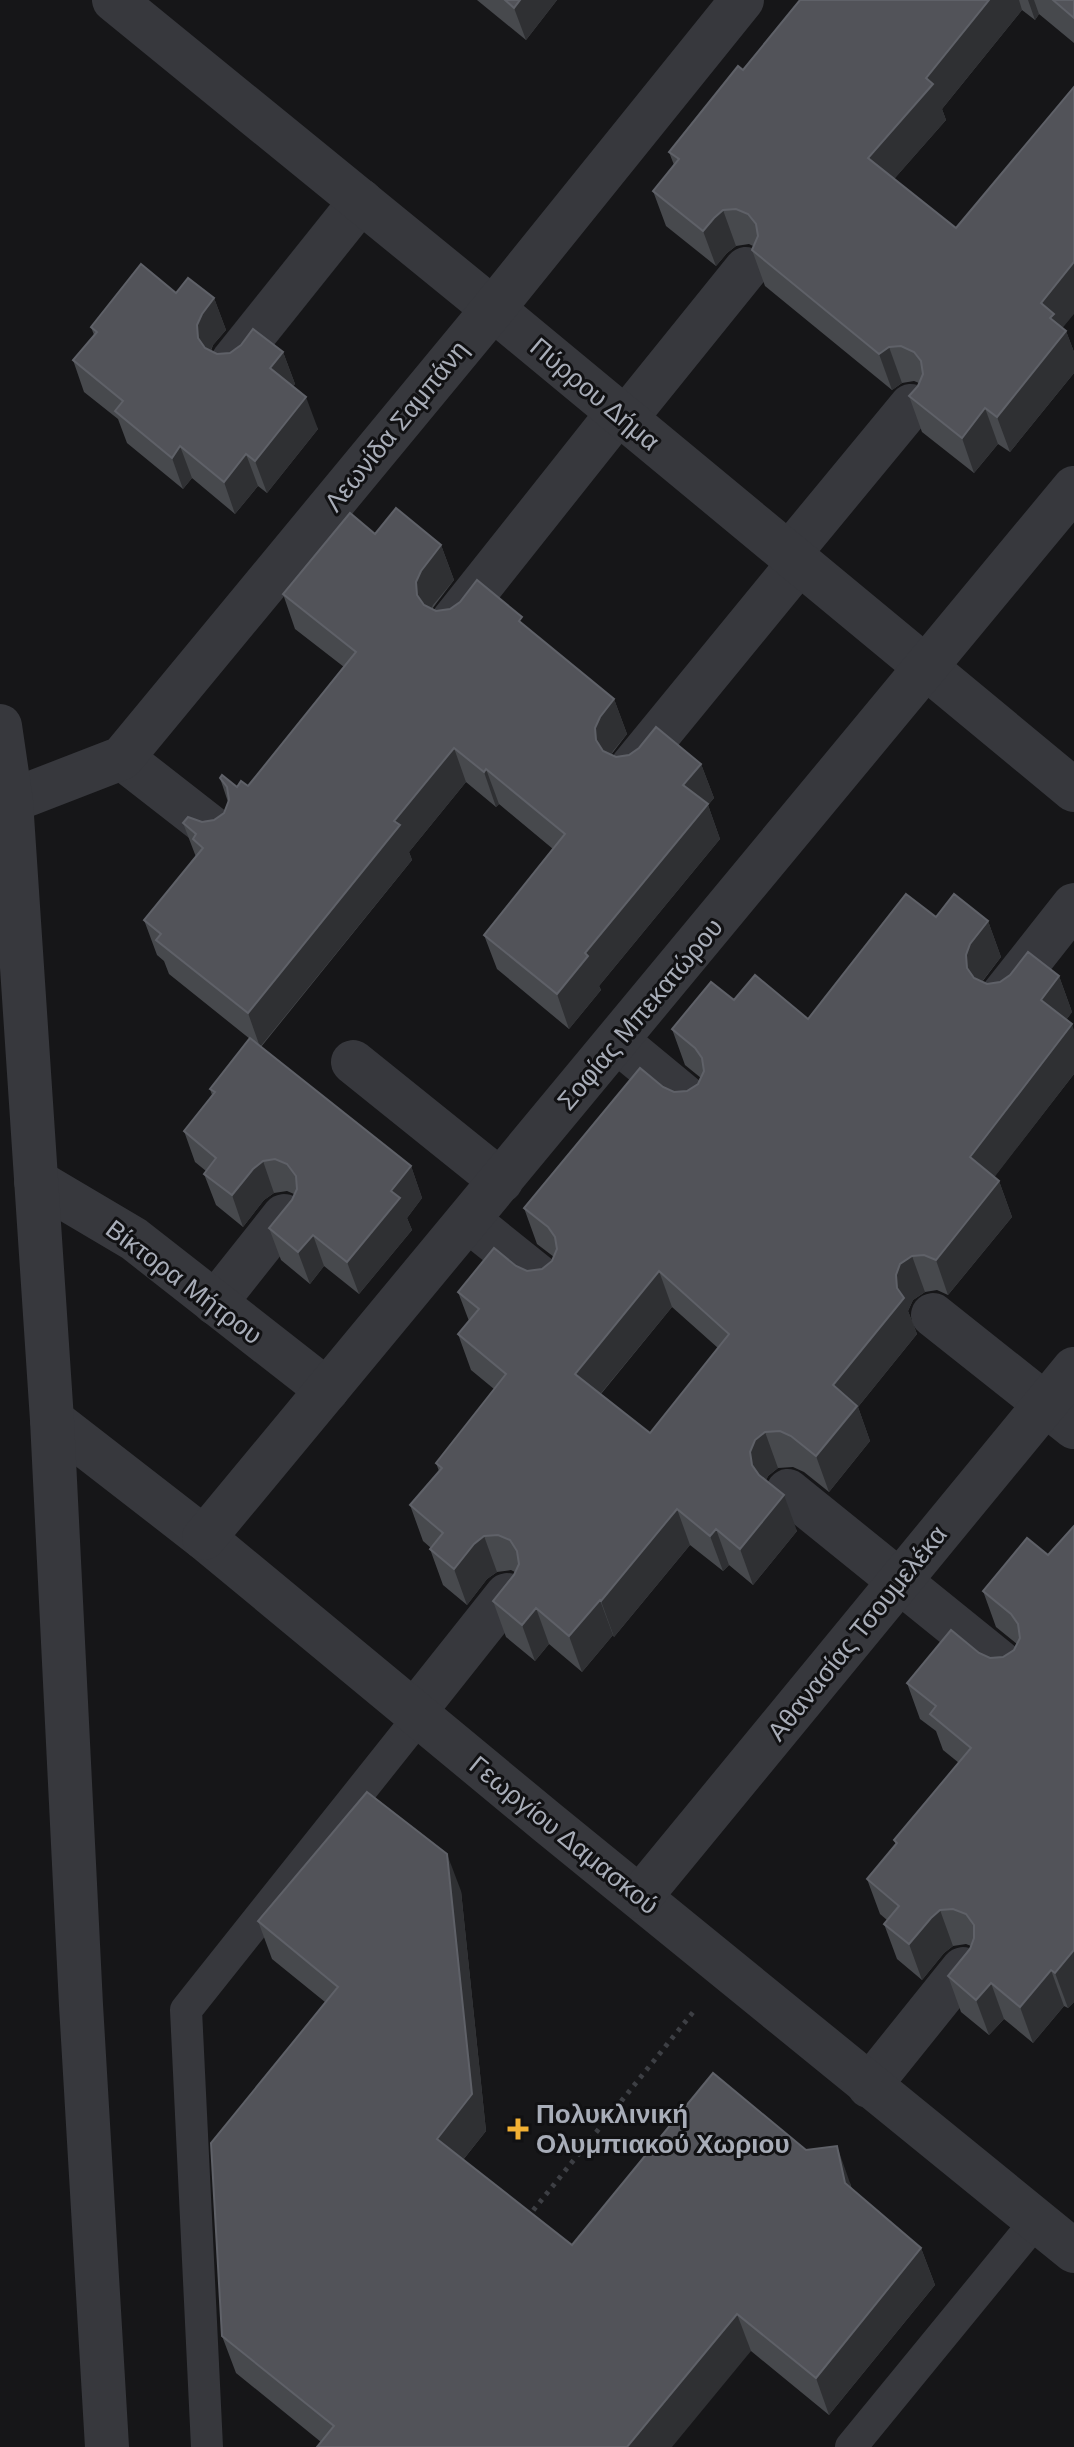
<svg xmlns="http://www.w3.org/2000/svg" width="1074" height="2447" font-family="Arial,sans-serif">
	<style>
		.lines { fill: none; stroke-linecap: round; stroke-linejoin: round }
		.path { stroke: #3d3f44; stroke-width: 5; stroke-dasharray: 4 6; stroke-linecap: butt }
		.service { stroke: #37383d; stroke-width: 32 }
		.pedestrian { stroke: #37383d; stroke-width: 44 }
		.minor { stroke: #37383d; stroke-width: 44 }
		.tertiary { stroke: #37383d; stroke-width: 44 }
		.wall { fill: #47494d; fill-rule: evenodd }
		.shaded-wall { fill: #2f3033 }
		.building { fill: #525359; stroke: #5f6168; stroke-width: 2; fill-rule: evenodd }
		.poi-dot { fill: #f2b134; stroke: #111113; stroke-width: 3 }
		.labels { text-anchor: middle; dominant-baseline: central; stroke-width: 6; stroke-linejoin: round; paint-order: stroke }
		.street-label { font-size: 26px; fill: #a8adb8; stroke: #111113 }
		.poi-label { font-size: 26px; font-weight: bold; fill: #a8adb8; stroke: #111113; text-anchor: start }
	</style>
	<rect width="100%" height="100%" fill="#161618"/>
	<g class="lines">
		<polyline class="path" points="527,2218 694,2011"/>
		<g class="service">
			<polyline points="207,2447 186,2010 420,1716"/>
			<polyline points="851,2447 1036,2221"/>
		</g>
		<g class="pedestrian">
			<polyline points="233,361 361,201"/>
			<polyline points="625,419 746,269"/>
			<polyline points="788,555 911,406"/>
			<polyline points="453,621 618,413"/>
			<polyline points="122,758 217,832"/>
			<polyline points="632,767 799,563"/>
			<polyline points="1003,995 1074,905"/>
			<polyline points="617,1041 692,1103"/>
			<polyline points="353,1062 501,1181"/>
			<polyline points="468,1220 545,1282"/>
			<polyline points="215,1303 284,1216"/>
			<polyline points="933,1315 1074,1427"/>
			<polyline points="788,1491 1008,1669"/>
			<polyline points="414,1712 507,1595"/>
			<polyline points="869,2086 963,1969"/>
		</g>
		<g class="minor">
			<polyline points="114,0 493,309 1074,790"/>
			<polyline points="11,801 122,758 493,309 742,0"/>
			<polyline points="36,1181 134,1239 327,1390"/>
			<polyline points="52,1420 204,1538 547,1822 1074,2251"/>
			<polyline points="204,1538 1074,488"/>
			<polyline points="640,1897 1074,1369"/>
		</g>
		<polyline class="tertiary" points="0,726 11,801 52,1420 81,2005 107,2447"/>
	</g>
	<g class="wall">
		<polygon points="477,0 557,0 526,40"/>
		<polygon points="800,0 1074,0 1074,43 1039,14 1035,20 1022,10 942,109 946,120 894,179 1066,331 1074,352 1074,373 1010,452 998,444 974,473 922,432 909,396 919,383 914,381 902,383 892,390 765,286 752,250 753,246 749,244 736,246 727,253 716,266 666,226 653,191 674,165 669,152 743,70"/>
		<polygon points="176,293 214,298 226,330 213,345 211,351 217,354 283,352 295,384 293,386 318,429 267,493 258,486 235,514 192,478 183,489 127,443 118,419 84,392 73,360 94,335 91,327"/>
		<polygon points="375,534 441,545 454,580 432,609 436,611 526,627 614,699 627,734 611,755 616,757 701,764 714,798 708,805 720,839 599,986 601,990 569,1029 497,969 484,935 553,849 499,804 496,807 466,782 409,852 412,860 261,1047 411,1166 422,1198 407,1218 412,1230 359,1294 324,1266 310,1284 281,1260 269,1228 292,1200 294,1194 287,1191 274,1193 264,1200 243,1227 216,1205 204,1174 206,1171 195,1162 184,1131 212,1095 210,1089 250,1039 169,974 164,961 157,955 144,920 196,857 183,823 214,820 224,813 228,802 220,778 237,787 248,786 344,667 295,629 283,594"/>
		<path d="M936,917L988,921L1001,957L982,982L987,984L1059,976L1072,1012L1066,1020L1074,1030V1074L994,1177L999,1181L1012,1217L948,1295L937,1290L925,1292L913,1300L908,1311L917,1334L858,1407L870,1441L829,1492L804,1472L793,1467L778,1468L768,1476L766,1480L797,1531L753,1585L729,1565L723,1571L690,1545L614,1637L613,1635L582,1672L549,1644L535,1661L506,1637L493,1601L515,1572L511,1570L497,1572L487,1579L467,1605L443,1585L430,1549L431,1548L423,1541L410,1505L439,1471L436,1463L494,1389L471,1370L458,1334L469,1321L458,1292L516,1266L527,1271L542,1269L552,1261L554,1257L537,1244L524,1208L663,1087L674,1092L687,1091L698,1084L701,1078L685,1065L672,1029L734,1000L808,1019ZM672,1307L718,1348L650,1433L601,1394Z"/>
		<polygon points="1074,1526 1074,2002 1068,2008 1064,2006 1033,2043 1004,2019 989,2035 961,2012 948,1976 971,1946 966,1944 953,1946 944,1953 922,1980 897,1959 884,1924 887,1920 880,1914 867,1879 896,1845 894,1840 959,1763 943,1750 936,1731 920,1719 907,1683 979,1653 990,1658 1003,1657 1014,1650 1017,1644 996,1627 983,1591 1048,1555"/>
		<polygon points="461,1891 486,2131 463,2160 572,2245 806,2150 850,2183 852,2189 921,2248 935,2285 829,2415 751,2351 321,2442 236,2373 222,2336 325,2002 272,1959 258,1921"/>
	</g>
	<g class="shaded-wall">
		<polygon points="520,0 557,0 526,40 514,8"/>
		<polygon points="989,0 1019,0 1022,10 942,109 946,120 881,194 868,158 926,78"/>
		<polygon points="1028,0 1034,0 1039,14 1035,20"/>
		<polygon points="723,210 736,246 727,253 716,266 703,231 714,218"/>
		<polygon points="1074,262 1074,314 1060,331 1066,331 1074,352 1074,373 1010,452 997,417 1041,303"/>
		<polygon points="214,298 226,330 213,345 208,356 198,338 197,325 202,314"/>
		<polygon points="889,347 902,383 892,390 879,354"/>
		<polygon points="283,352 295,384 282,400 270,368"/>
		<polygon points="306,397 318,429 267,493 255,461"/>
		<polygon points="985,408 998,444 974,473 962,438"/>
		<polygon points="180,446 192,478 183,489 172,458"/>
		<polygon points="246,454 258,486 235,514 224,482"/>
		<polygon points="441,545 454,580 433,605 428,617 417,595 416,582 421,571"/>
		<polygon points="614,699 627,734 613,751 608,762 596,740 595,728 600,717"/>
		<polygon points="454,748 466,782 409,852 412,860 260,1047 248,1013 394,821"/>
		<polygon points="701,764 714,798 708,805 720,839 599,986 601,990 569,1029 557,994 585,953 683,785"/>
		<polygon points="486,769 499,804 496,807 484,772"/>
		<polygon points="988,921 1001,957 983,980 978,991 967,968 966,955 970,944"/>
		<polygon points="1059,976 1072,1012 1054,1036 1041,1000"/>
		<polygon points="1072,1024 1074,1030 1074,1074 983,1192 970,1157"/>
		<polygon points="263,1161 274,1193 264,1200 243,1227 232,1195 253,1169"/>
		<polygon points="411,1166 422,1198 407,1218 412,1230 359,1294 347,1262 391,1191"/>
		<polygon points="999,1181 1012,1217 948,1295 936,1260"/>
		<polygon points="313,1235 324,1266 310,1284 298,1252"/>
		<polygon points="912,1256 925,1292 913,1300 908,1311 917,1334 858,1407 870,1441 829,1492 816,1456 833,1385 897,1288 896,1275 900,1264"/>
		<polygon points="659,1271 672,1307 588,1409 575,1374"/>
		<polygon points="765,1432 778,1468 768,1476 763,1488 752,1465 750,1452 755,1440"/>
		<polygon points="784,1495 797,1531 753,1585 740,1549"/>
		<polygon points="677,1509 690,1545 614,1637 601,1601"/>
		<polygon points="716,1529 729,1565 723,1571 710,1536"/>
		<polygon points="484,1536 497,1572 487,1579 467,1605 454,1569 474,1544"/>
		<polygon points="600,1600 613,1635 582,1672 569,1636"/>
		<polygon points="536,1608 549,1644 535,1661 522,1625"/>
		<polygon points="447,1854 461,1891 486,2131 450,2176 437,2139"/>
		<polygon points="940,1910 953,1946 944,1953 922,1980 909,1944 931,1918"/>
		<polygon points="1074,1950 1074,2002 1068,2008 1055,1973"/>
		<polygon points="1051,1970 1064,2006 1033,2043 1020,2007"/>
		<polygon points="991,1983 1004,2019 989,2035 976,2000"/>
		<polygon points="837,2146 850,2183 859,2221 845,2183"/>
		<polygon points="921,2248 935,2285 829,2415 816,2378"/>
		<polygon points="737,2314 751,2351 672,2447 627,2447"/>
	</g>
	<g class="building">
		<polygon points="505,0 520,0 514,8"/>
		<polygon points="800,0 989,0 926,78 933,84 868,158 956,228 1074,87 1074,262 1041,303 1054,314 1050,318 1066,331 997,417 985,408 962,438 909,396 918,386 923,374 921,361 914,352 901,346 889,347 879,354 752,250 758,236 756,224 748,214 736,209 723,210 714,218 703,231 653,191 679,159 669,152 738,66 743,70"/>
		<polygon points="1053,0 1074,0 1074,18"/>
		<polygon points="141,264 176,293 188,278 214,298 202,314 197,325 198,338 205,348 217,354 230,353 241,345 253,329 283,352 270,368 306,397 255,461 246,454 224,482 180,446 172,458 115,411 123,401 73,360 97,332 91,327"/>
		<polygon points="396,508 441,545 421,571 416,582 417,595 424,605 436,611 450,609 460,602 477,580 522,617 519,621 614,699 600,717 595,728 596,740 603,751 616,757 629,755 639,748 656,727 701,764 683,785 708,804 585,953 588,956 557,994 484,935 565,834 486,769 484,772 454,748 394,821 400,825 248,1013 156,940 161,934 144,920 203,848 193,839 196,834 183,823 188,817 202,822 214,820 224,813 229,800 227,787 220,778 222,775 237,787 241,781 248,786 356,652 283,594 350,513 375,534"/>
		<path d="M906,894L936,917L954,894L988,921L970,944L966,955L967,968L974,978L987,984L1000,982L1010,975L1028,952L1059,976L1041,1000L1072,1024L970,1157L999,1181L936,1260L924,1255L912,1256L900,1264L896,1275L897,1288L904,1298L833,1385L857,1406L816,1456L791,1436L780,1431L765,1432L755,1440L750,1452L752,1465L759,1475L784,1495L740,1549L716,1529L710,1536L677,1509L601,1601L600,1600L569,1636L536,1608L522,1625L493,1601L514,1575L519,1564L517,1551L510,1540L498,1535L484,1536L474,1544L454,1569L430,1549L443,1533L410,1505L442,1468L436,1463L506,1374L458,1334L479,1309L458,1292L494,1248L516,1266L527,1271L542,1269L552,1261L557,1249L555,1237L548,1227L524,1208L640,1068L663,1087L674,1092L687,1091L698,1084L704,1071L702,1058L695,1048L672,1029L711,982L734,1000L755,975L808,1019ZM659,1271L729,1334L650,1433L575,1374Z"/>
		<polygon points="250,1038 411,1166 391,1191 400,1198 347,1262 313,1235 298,1252 269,1228 292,1200 297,1189 296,1176 287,1164 275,1159 263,1161 253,1169 232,1195 204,1174 216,1158 184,1131 215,1092 210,1089"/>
		<polygon points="1074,1526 1074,1950 1055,1973 1051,1970 1020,2007 991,1983 976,2000 948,1976 970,1949 974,1938 974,1925 966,1914 953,1909 940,1910 931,1918 909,1944 884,1924 899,1906 867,1879 897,1843 894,1840 971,1748 930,1714 936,1706 907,1683 951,1630 979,1653 990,1658 1003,1657 1014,1650 1020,1638 1018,1624 1011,1614 983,1591 1027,1538 1048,1555"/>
		<polygon points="367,1792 447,1854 472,2094 437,2139 572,2245 713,2073 806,2150 837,2146 845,2183 921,2248 816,2378 737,2314 627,2447 317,2447 334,2426 222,2336 211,2143 338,1987 258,1921"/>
	</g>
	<path class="poi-dot" d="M514 2117h8v8h8v8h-8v8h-8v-8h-8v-8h8z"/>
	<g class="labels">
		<g class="street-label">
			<text transform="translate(595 394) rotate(40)">Πύρρου Δήμα</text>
			<text transform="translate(396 426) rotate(-51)">Λεωνίδα Σαμπάνη</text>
			<text transform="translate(640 1014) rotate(-50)">Σοφίας Μπεκατώρου</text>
			<text transform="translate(184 1282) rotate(37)">Βίκτορα Μήτρου</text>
			<text transform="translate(857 1633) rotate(-51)">Αθανασίας Τσουμελέκα</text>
			<text transform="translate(564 1835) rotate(39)">Γεωργίου Δαμασκού</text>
		</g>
		<g class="poi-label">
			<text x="536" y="2114">Πολυκλινική<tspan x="536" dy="30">Ολυμπιακού Χωριου</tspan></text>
		</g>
	</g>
</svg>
